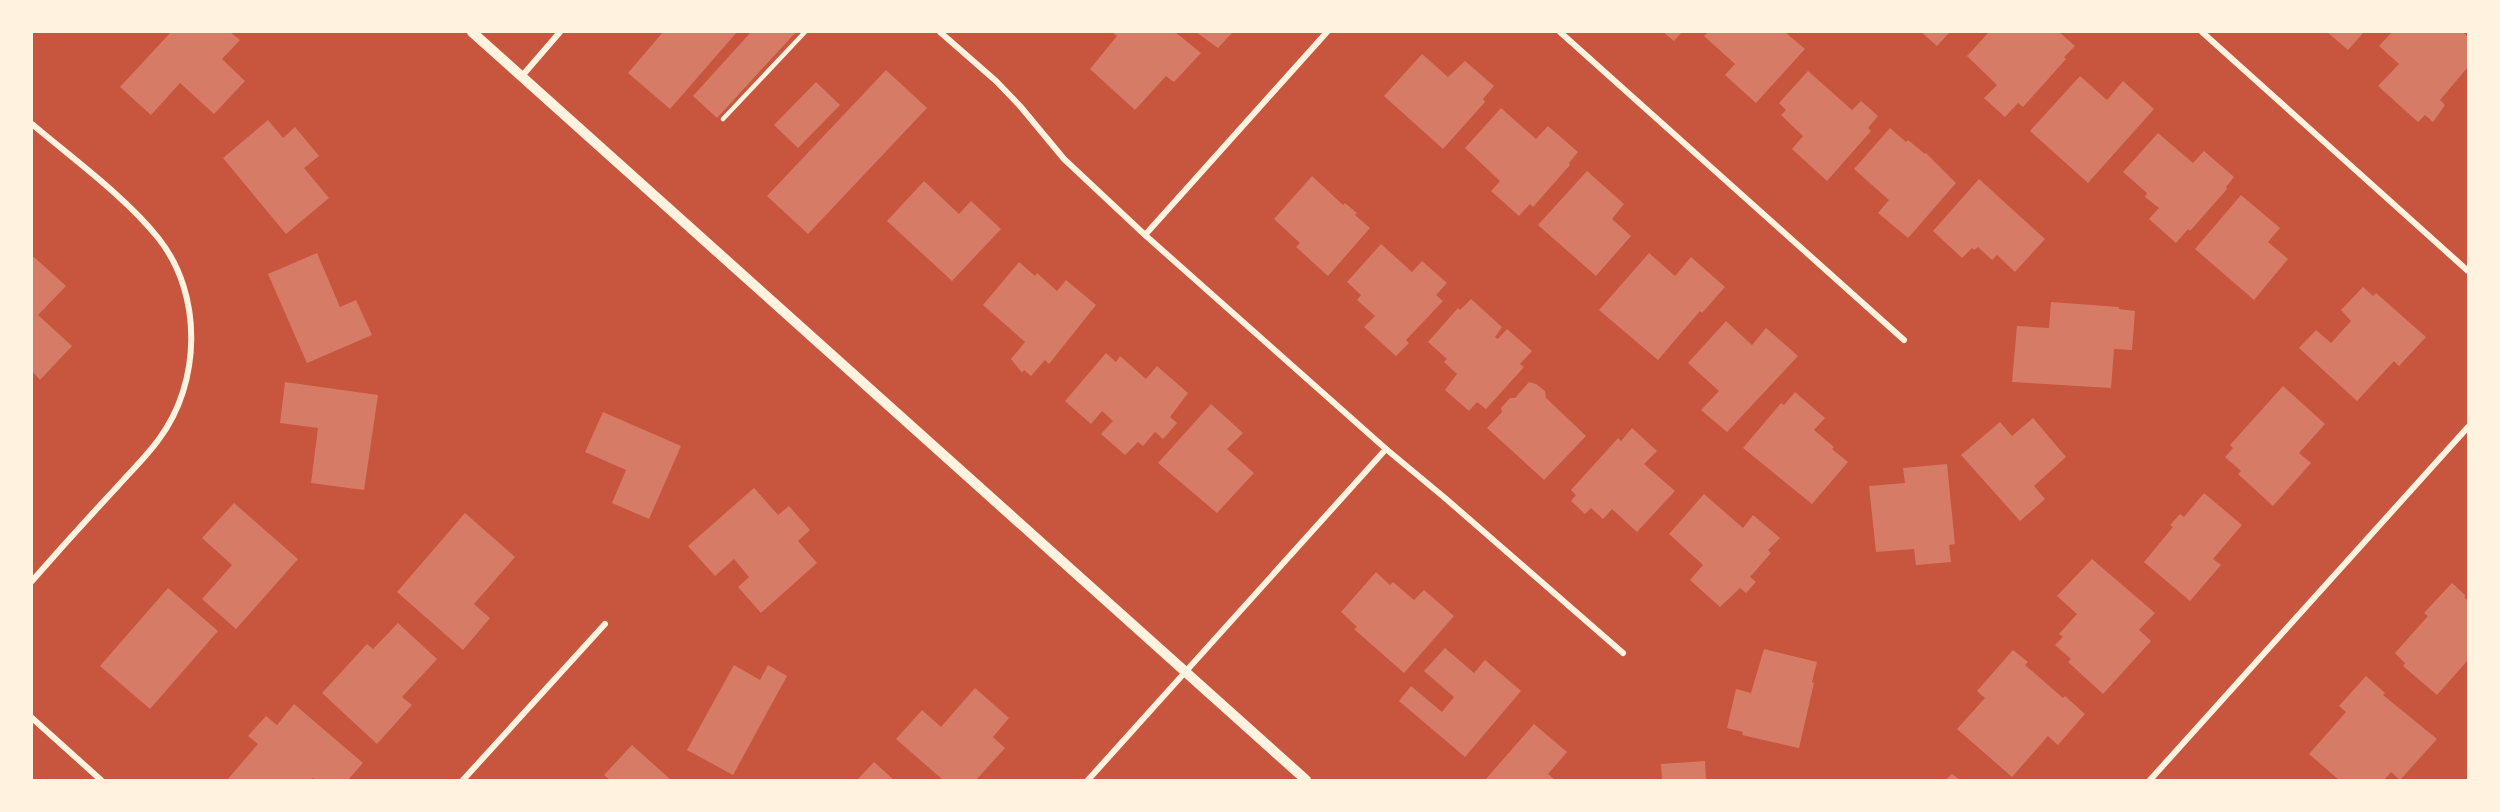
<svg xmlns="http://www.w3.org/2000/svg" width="2500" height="812" font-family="'Fira Sans',sans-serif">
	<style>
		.building { fill: #d67c66 }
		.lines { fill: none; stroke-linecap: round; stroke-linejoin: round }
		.service { stroke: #fff3e0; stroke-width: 4.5 }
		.minor { stroke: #fff3e0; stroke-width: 6 }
		.tertiary { stroke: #fff3e0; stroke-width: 10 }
	</style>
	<rect width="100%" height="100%" fill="#c8553d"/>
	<g class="building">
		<polygon points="171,32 230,32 240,40 222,59 245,81 214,114 180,83 151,115 120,87"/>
		<polygon points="663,32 737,32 670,109 628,73"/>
		<polygon points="751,32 796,32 717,118 693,96"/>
		<polygon points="1112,32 1175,32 1201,53 1174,82 1166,76 1135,110 1090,69 1117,36"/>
		<polygon points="1196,32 1233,32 1218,48"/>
		<polygon points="1663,32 1682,32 1674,41"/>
		<polygon points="1708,32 1785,32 1805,49 1756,103 1725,75 1735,64 1704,36"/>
		<polygon points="1921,32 1950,32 1937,46"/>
		<polygon points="1989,32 2059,32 2075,46 2064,57 2066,59 2023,107 2018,103 2005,117 1984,98 1997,85 1967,56"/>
		<polygon points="2327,32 2364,32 2348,50"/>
		<polygon points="2392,32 2463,32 2468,37 2468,67 2440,100 2445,105 2433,122 2425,115 2418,122 2378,86 2399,64 2379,46"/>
		<polygon points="1422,54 1448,77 1465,61 1494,86 1483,99 1485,102 1443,149 1384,96"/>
		<polygon points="886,70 927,108 808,234 767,196"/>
		<polygon points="1808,71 1852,110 1861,101 1878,116 1868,128 1871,131 1827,181 1792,149 1803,136 1781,115 1786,110 1779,103"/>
		<polygon points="2080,76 2107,100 2123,81 2154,109 2088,183 2030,131"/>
		<polygon points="816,82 840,105 798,148 774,125"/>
		<polygon points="1501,108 1536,139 1548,126 1578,152 1569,163 1570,165 1533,207 1530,204 1519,216 1491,191 1500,181 1465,148"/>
		<polygon points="268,120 283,138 295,127 319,156 304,168 329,198 286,234 223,158"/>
		<polygon points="1890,128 1906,142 1908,140 1925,154 1926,153 1956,183 1908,238 1878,213 1889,200 1854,169"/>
		<polygon points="2158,133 2193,163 2204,151 2234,177 2226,187 2227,189 2190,231 2188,229 2176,243 2149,219 2159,208 2145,197 2147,193 2123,172"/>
		<polygon points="1587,171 1624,204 1612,219 1631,236 1596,276 1538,225"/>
		<polygon points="1312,176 1343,205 1345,203 1357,213 1355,215 1370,228 1328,276 1296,247 1300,243 1274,219"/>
		<polygon points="1979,179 2045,239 2015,272 1997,255 1992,260 1978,247 1974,250 1972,248 1962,258 1933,231"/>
		<polygon points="924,181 959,214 971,201 1001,229 952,281 887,221"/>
		<polygon points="2241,195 2280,228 2268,242 2288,259 2254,300 2195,249"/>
		<polygon points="1381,244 1412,272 1422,261 1447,283 1436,295 1443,301 1406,340 1409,343 1396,356 1364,327 1375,316 1357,300 1361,295 1347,282"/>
		<polygon points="317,253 340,307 356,300 372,335 307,363 268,274"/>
		<polygon points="1649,253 1675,276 1691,257 1725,287 1702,313 1700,311 1658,360 1599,310"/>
		<polygon points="34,257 66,286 38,315 72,346 40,380 32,371 32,260"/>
		<polygon points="1019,262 1035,276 1037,273 1057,291 1066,280 1096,305 1049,364 1045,360 1031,376 1024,370 1022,373 1011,359 1025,342 983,305"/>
		<polygon points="2363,287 2373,296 2376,293 2426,337 2399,366 2394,361 2357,401 2299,348 2316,330 2331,343 2351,321 2341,310"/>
		<polygon points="1471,299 1502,327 1493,340 1495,337 1498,339 1507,329 1532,351 1520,364 1524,367 1486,409 1477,402 1469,411 1445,390 1457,374 1444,362 1447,359 1428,342 1458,308 1460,310"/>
		<polygon points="2051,302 2119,307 2119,309 2135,311 2132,350 2114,349 2111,388 2012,382 2017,326 2049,328"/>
		<polygon points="1726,321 1752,345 1766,328 1798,356 1727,432 1701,410 1719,391 1688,363"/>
		<polygon points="1106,353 1116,362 1120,356 1146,379 1157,366 1188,393 1170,417 1177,423 1163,439 1155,432 1143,446 1138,442 1125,455 1101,434 1113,421 1102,411 1091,424 1065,401"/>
		<polygon points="285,382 378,395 364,490 311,483 318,428 280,423"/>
		<polygon points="1529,382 1536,384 1545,391 1546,398 1586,436 1544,480 1487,428 1502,412 1501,408 1510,398 1515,398"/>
		<polygon points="2283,386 2325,424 2299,453 2311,463 2273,506 2238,474 2241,471 2225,457 2233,448 2230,445"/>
		<polygon points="1795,392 1825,418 1814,430 1834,447 1832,449 1848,462 1812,504 1743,448 1781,403 1784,405"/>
		<polygon points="1211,404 1243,433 1227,449 1254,473 1217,513 1158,463"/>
		<polygon points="603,412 681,446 649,519 612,503 626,470 585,452"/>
		<polygon points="2033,418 2066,457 2034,486 2045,499 2020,521 1961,455 2000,422 2012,436"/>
		<polygon points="1632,428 1657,451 1644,464 1675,491 1637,532 1612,509 1603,519 1591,508 1585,514 1571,501 1576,495 1571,490 1618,438 1621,441"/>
		<polygon points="1947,464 1955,544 1949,545 1951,562 1916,565 1914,549 1876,552 1869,486 1905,483 1903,468"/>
		<polygon points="754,488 778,515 789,506 810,530 798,541 817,563 761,613 738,587 749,577 734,559 715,576 688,546"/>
		<polygon points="2204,493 2242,525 2213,559 2221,565 2190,601 2144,562 2173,527 2170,525 2180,514 2184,517"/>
		<polygon points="1704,494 1743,528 1753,515 1780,538 1768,550 1771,553 1750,577 1756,582 1746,593 1740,588 1720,607 1690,580 1703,565 1669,534"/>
		<polygon points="234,503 298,559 236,629 202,599 232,565 202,538"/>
		<polygon points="465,513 515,557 474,604 490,618 463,650 397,592"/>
		<polygon points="2092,559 2155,613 2139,630 2151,641 2103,694 2068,662 2071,659 2055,645 2063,637 2059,634 2077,614 2057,596"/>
		<polygon points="1376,572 1390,585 1393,582 1414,600 1424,590 1454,616 1404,673 1354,629 1357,627 1341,612"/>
		<polygon points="2452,583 2466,596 2464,597 2468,601 2468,660 2437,695 2403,666 2405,663 2395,653 2428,616 2424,613"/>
		<polygon points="168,588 218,631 150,709 100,666"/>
		<polygon points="398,623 437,659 402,697 412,705 377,744 322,693 367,644 373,649"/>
		<polygon points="1445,648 1474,673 1485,660 1521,691 1465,757 1399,701 1411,686 1442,712 1454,697 1424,671"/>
		<polygon points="1764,649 1817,662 1812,682 1814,683 1799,748 1742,735 1743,732 1727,728 1736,689 1751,693"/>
		<polygon points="2013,650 2028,662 2025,665 2063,698 2065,696 2085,714 2058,745 2048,736 2012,777 1957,729 1985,698 1977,691"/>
		<polygon points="734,665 760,680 768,665 787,676 733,775 687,750"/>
		<polygon points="2366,676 2385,693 2383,695 2437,739 2400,780 2391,772 2384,780 2339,780 2309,754 2346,712 2339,706"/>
		<polygon points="975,688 1009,718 993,737 1005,748 976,780 943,780 896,739 922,710 941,727"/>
		<polygon points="294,704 363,763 348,780 315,780 313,778 311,780 227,780 258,744 248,736 266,716 277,725"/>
		<polygon points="1534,724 1567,752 1548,774 1555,780 1485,780"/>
		<polygon points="632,745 671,780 610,780 604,775"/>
		<polygon points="1705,761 1706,780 1662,780 1661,764"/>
		<polygon points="874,762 894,780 857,780"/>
		<polygon points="1952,774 1960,780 1945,780"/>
	</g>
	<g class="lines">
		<polyline class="service" points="723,119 805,32"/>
		<g class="minor">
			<polyline points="940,32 996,81 1020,106 1064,159 1145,235 1386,449 1445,498 1623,653"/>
			<polyline points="1560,32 1904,340"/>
			<polyline points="2202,32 2468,271"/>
			<polyline points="522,76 560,32"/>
			<path d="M32,124C72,158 127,198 159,239C203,295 201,383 159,439C147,456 131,471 117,487C88,518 60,549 32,581"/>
			<polyline points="1145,235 1327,32"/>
			<polyline points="32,718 101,780"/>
			<polyline points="463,780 605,624"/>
			<polyline points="1088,780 1386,449"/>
			<polyline points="2150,780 2468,427"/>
		</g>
		<polyline class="tertiary" points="472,32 1306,780"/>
	</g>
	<rect width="2500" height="812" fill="none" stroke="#fff3e0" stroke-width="66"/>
</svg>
